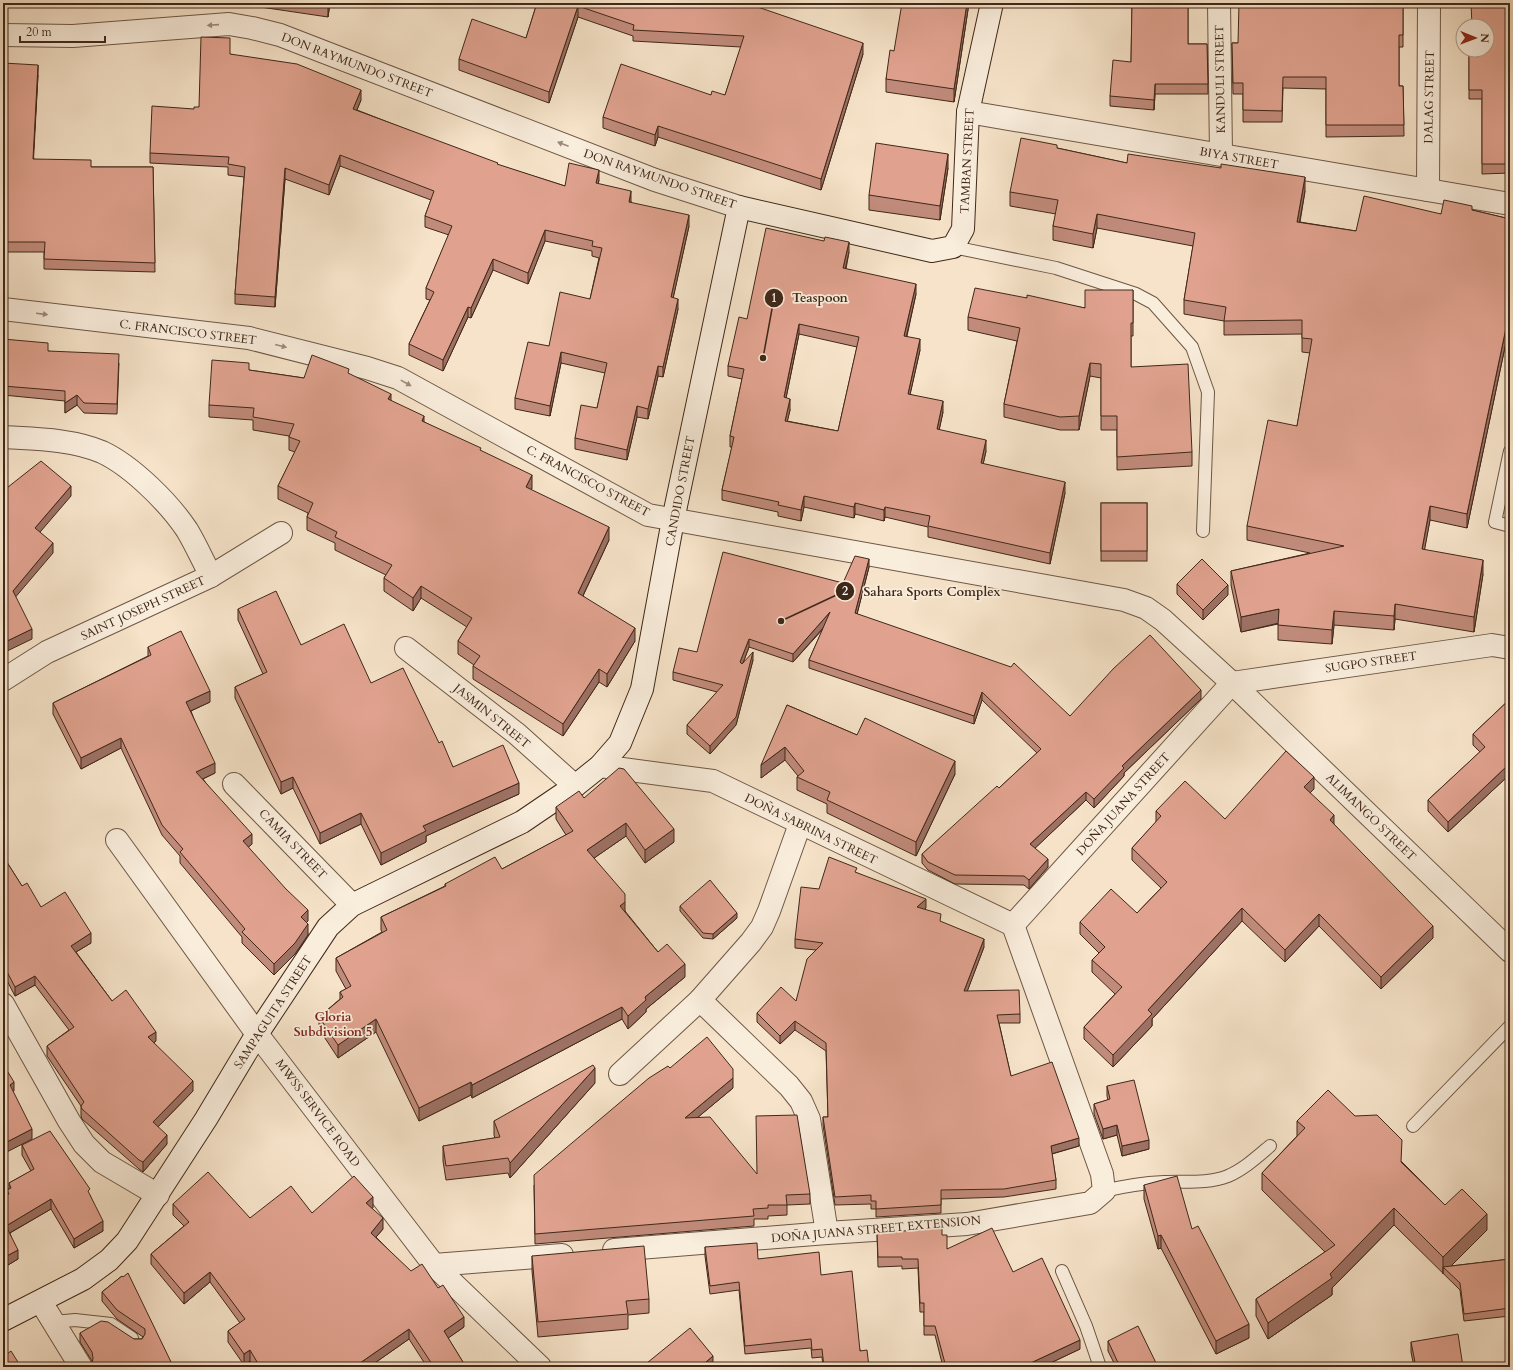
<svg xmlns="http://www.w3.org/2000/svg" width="1513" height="1370" font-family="Cardo,serif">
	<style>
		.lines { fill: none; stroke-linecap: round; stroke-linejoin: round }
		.lane-casing { stroke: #6e5745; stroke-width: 14 }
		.street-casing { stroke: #6e5745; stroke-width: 24 }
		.secondary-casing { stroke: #402819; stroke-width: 24 }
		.lane { stroke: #f9eddc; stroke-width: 12 }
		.street { stroke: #f9eddc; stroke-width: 22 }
		.secondary { stroke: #f9eddc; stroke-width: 22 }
		.wall { fill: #c18b7b; stroke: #402819; fill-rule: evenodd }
		.shaded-wall { fill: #9d7164; stroke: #402819 }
		.building { fill: #e0a28f; stroke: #402819; fill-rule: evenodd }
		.oneway { fill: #9c8a7a }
		.labels { text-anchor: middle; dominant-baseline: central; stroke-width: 3.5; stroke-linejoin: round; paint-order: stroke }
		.street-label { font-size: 12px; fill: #402819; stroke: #f9eddc }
		.neighbourhood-label { font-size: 13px; font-weight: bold; fill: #7a1f14; stroke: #f9eddc }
		.leader { fill: none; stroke: #402819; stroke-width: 1.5 }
		.callout-dot { fill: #402819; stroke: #f9eddc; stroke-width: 1.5 }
		.mark-label { font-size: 12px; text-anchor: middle; font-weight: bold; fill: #fff }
		.callout-label { font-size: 13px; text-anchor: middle; font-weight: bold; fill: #402819; stroke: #f9eddc; stroke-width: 3.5; stroke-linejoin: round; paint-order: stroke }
	</style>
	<rect width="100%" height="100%" fill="#f6e3c9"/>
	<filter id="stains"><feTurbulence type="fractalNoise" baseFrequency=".005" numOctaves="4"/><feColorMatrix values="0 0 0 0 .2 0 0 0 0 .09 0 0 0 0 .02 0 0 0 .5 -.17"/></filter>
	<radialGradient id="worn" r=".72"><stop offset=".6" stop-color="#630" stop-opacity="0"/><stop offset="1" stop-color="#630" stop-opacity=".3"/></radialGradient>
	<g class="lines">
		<defs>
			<g id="lane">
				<polyline points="953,247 1056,268 1136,294 1153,303 1192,347 1208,392 1203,531"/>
				<polyline points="1510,451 1495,522 1510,526"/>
				<polyline points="1413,1126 1510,1026"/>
				<path d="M1104,1191C1124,1186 1143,1183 1164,1182C1186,1181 1207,1184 1228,1176C1244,1169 1257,1157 1270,1146"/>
				<polyline points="1062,1271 1086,1326 1100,1367"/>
				<polyline points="54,1322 75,1320 111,1324 132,1338"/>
			</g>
			<g id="street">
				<polyline points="1219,3 1221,154"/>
				<polyline points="3,35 73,36 229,24 252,28 280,35 655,180 739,207"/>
				<polyline points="968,112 1510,204"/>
				<polyline points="1428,190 1429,3"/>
				<polyline points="3,309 249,338 367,368 398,378 648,515 1124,600 1146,608 1163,620 1232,683 1510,951"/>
				<path d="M3,437C35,439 72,439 102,452C132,466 169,503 187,530C196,545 203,561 211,576"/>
				<polyline points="406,648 517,734 575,786"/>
				<polyline points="3,680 47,652 211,576 281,533"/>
				<polyline points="1232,683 1492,645 1510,648"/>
				<polyline points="600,766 713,781 1013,925"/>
				<polyline points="234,784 352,905"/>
				<polyline points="117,840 257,1034 434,1265 540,1367"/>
				<polyline points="1013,925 1232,683"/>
				<polyline points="700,1000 789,1086 801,1101 809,1119 827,1233"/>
				<polyline points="3,1004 69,1121 84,1144 102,1162 158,1195"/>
				<polyline points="620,1074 700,1000 751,942 762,927 769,911 800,824"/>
				<polyline points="614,1250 827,1233 967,1224 1090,1203 1104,1191 1102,1174 1013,925"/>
				<polyline points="434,1265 562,1255"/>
				<polyline points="41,1302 81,1367"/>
			</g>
			<polyline id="secondary" points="3,1320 83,1279 109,1260 127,1241 206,1119 257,1034 328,927 352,905 522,822 575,786 600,766 620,743 642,689 673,520 739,207 932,251 953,247 963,229 968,112 992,3"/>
		</defs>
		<use href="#lane" class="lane-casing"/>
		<use href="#street" class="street-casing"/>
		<use href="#secondary" class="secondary-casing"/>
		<use href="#lane" class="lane"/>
		<use href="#street" class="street"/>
		<use href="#secondary" class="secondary"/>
	</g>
	<g class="wall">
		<polygon points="240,3 330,3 328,17 240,4"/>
		<polygon points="537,3 676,7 863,54 821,190 658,137 655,146 603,128 603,117 711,95 725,95 741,47 633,41 633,36 578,17 549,103 459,70 459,59 526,38"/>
		<polygon points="969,3 954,102 886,92 886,79 894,51"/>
		<polygon points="1117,3 1188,3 1188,44 1207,44 1208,94 1155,94 1154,110 1110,106 1110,96 1131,62 1132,4 1117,4"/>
		<polygon points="1403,3 1403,47 1399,47 1399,86 1403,86 1404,136 1326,137 1326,89 1283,88 1282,122 1243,122 1243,94 1233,94 1232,43 1238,43"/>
		<polygon points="1510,3 1510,173 1482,174 1482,99 1469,99 1469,50"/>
		<polygon points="230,54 361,100 357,110 498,165 565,186 599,180 598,184 631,201 631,203 689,226 673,298 678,309 663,377 658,376 648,419 637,417 627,460 575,449 575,438 597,408 605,373 561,363 550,416 515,409 515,398 549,346 590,299 599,258 592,256 592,251 545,241 528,284 493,270 471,318 468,317 443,371 409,355 409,344 430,300 426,299 426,288 449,235 425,227 425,216 431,200 340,166 329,195 285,179 275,307 235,304 235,294 244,177 228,175 228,167 150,163 150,153 194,109 199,107"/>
		<polygon points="3,63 38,75 33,159 91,167 153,167 155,272 44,269 44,252 3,252"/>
		<polygon points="1057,148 1127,163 1305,191 1300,222 1356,231 1441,214 1472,210 1510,219 1510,323 1467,528 1430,520 1424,550 1483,574 1474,632 1395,619 1394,630 1334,625 1332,644 1278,640 1278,624 1241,632 1231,585 1231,571 1310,553 1247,540 1247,526 1297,426 1310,353 1302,352 1302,334 1224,335 1224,321 1184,314 1184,300 1193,246 1097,228 1093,248 1053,240 1053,226 1056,214 1010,206 1010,192"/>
		<polygon points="948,168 940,220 869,210 869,195"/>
		<path d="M849,252L846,269L916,294L907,336L920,350L910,394L943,412L939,430L986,451L983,464L1065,493L1050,564L928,537V527L885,517L884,521L855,514L854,518L804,507L801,521L778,516V512L722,500V490L732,447H730V436L742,379L728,376V366L747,319ZM799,334L857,347L838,431L787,421L790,410L786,398Z"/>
		<polygon points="1133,290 1133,336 1131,336 1131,367 1192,452 1192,466 1117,470 1117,430 1101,430 1101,378 1090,376 1079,430 1060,430 1004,417 1004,404 1017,341 968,330 968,317 1027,298 1085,308"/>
		<polygon points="3,339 48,351 119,363 117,414 84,413 77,405 65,413 65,401 3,395"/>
		<polygon points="249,370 304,378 349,374 424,422 481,451 532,488 531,490 609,540 583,596 635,641 607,687 599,682 563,736 473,679 473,666 474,665 458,654 458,641 467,627 421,598 413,611 384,591 384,578 386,575 335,550 335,543 307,530 307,517 308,513 278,499 278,486 295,452 289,450 289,436 253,430 253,420 209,417 209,405"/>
		<rect x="1101" y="503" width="46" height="58"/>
		<polygon points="869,567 857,614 1070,716 1201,699 1124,773 1124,776 1094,808 1086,800 1035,848 1048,867 1029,889 1024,885 955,884 928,870 922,863 922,854 999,788 1037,753 982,700 974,724 809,668 809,660 823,629 793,662 749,647 743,663 753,660 736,725 710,754 687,734 687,725 717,692 673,680 673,672 697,652 843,583"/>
		<polygon points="1177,584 1228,595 1203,620 1177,594"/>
		<polygon points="238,609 301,645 371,683 439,743 453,767 519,794 426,836 426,842 381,865 361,824 320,844 293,788 281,794 235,698 235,687 263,674 238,620"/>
		<polygon points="148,647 210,702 191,711 215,773 203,779 252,844 248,847 308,921 306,922 308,935 295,954 274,975 242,943 242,937 180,863 180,856 162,835 121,748 81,769 53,714 53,703 148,656"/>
		<polygon points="1510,699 1510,780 1507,777 1448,832 1428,811 1428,800 1480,752 1473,745 1473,734"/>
		<polygon points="787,705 857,735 955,774 916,856 827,813 827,804 797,790 797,777 798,776 785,760 761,778"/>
		<polygon points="1314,789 1310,793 1334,824 1433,938 1381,989 1319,926 1285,962 1242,921 1152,1019 1152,1026 1113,1067 1084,1039 1084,1027 1115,994 1092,972 1092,960 1099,953 1080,934 1080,922 1137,913 1161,888 1132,860 1132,848 1156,822 1156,811 1225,819"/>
		<polygon points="584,798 674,842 645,863 626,836 594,858 625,911 658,952 685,977 646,1009 646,1012 628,1029 622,1019 472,1098 471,1095 419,1121 376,1032 338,1058 319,1029 319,1017 340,999 340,992 346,989 336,971 336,958 382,932 381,930 381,917 445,886 445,884 502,869 566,835 556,819 556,807"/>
		<polygon points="3,856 22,886 41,907 91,943 76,952 112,1001 156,1041 154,1043 193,1091 158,1127 167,1144 143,1172 139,1169 82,1119 81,1116 81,1106 47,1056 47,1046 69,1030 35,985 15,996 3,973"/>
		<polygon points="857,873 926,908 924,909 941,922 984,947 967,991 1020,1014 1020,1023 999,1023 1011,1076 1079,1146 1052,1154 1056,1180 1056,1189 1004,1197 941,1199 941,1213 876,1217 876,1209 871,1209 871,1204 835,1205 823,1125 823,1117 828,1117 826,1051 795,1030 780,1044 757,1022 757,1013 796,1001 816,950 795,948 795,939"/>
		<polygon points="680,906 737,918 713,939 703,938 680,911"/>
		<polygon points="670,1068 733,1088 698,1117 756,1174 810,1194 810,1204 787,1205 787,1215 768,1216 768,1219 754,1219 754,1226 535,1244 534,1185"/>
		<polygon points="595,1083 510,1178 508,1173 446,1180 443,1161 443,1146 495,1138 494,1135 494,1121"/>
		<polygon points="1107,1086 1149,1149 1122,1156 1117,1135 1103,1139 1094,1114 1094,1104 1108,1100 1107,1096"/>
		<polygon points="1297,1121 1402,1162 1445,1205 1487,1230 1451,1266 1510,1259 1510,1316 1464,1321 1460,1290 1394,1225 1332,1288 1332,1295 1268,1339 1256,1316 1256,1299 1325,1252 1262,1190 1262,1173 1297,1136"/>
		<polygon points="22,1145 90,1195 103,1231 74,1248 51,1209 10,1233 18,1259 3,1268 3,1197 7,1195 7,1190 9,1189 9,1183 31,1171 22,1155"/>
		<polygon points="1144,1185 1249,1338 1216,1354 1161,1248 1158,1249 1144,1199"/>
		<polygon points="173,1204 250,1218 373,1208 372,1208 383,1229 376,1237 464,1327 448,1338 466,1367 427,1367 409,1339 369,1367 253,1367 250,1361 244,1365 228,1342 228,1331 240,1323 210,1282 184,1304 151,1264 151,1254 184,1226 173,1215"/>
		<polygon points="877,1233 942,1235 947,1249 1013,1272 1080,1349 1042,1367 943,1367 935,1335 924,1335 924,1312 920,1312 918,1268 902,1269 902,1266 878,1267"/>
		<polygon points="705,1247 758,1259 821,1275 869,1367 823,1367 822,1357 812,1358 811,1348 745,1354 739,1290 710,1294 705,1256"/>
		<polygon points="532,1256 649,1299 649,1313 628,1315 628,1329 538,1337 532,1271"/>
		<polygon points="122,1276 172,1367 92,1364 92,1361 80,1342 80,1333 134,1339 142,1339 143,1337 117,1319 102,1301 102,1292"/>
		<polygon points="1108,1341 1158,1367 1116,1367 1108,1351"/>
		<polygon points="1411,1342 1463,1367 1414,1367 1411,1352"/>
	</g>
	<g class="shaded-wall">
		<polygon points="328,3 330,3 328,17"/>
		<polygon points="967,3 969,3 954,102 954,89"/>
		<polygon points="578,6 578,17 549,103 549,92"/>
		<polygon points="863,43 863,54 821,190 821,179"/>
		<polygon points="38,65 38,75 33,169 33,159"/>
		<polygon points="1155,84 1155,94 1154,110 1154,100"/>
		<polygon points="361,90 361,100 353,119 353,109"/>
		<polygon points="658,126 658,137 655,146 655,135"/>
		<polygon points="948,154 948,168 940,220 940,206"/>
		<polygon points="340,155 340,166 329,195 329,185"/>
		<polygon points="285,168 285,179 275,307 275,297"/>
		<polygon points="599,170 599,180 596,194 596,183"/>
		<polygon points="1305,177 1305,191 1297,236 1297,222"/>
		<polygon points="631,191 631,201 629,213 629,202"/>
		<polygon points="1097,214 1097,228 1093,248 1093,234"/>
		<polygon points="689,215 689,226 671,308 671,297"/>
		<polygon points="545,230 545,241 528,284 528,273"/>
		<polygon points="849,242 849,252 843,279 843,268"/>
		<polygon points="493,259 493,270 471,318 471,308"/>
		<polygon points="916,284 916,294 904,347 904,336"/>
		<polygon points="678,299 678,309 663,377 663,367"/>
		<polygon points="468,307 468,317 443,371 443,360"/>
		<polygon points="1510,309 1510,323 1467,528 1467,514"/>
		<polygon points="799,324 799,334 784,408 784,397"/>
		<polygon points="920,339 920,350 908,404 908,394"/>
		<polygon points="561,352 561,363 550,416 550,406"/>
		<polygon points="1090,363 1090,376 1079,430 1079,416"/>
		<polygon points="658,366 658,376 648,419 648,409"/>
		<polygon points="391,394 391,406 388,399"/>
		<polygon points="77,395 77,405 65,413 65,403"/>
		<polygon points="790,399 790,410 785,432 785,421"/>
		<polygon points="943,401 943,412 937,440 937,429"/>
		<polygon points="637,406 637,417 627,460 627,450"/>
		<polygon points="424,416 424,428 422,421"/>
		<polygon points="986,440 986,451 981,474 981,463"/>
		<polygon points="532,475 532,488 526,500 526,487"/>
		<polygon points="1065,482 1065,493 1050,564 1050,553"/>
		<polygon points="71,486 71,496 35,538 35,528"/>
		<polygon points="804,496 804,507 801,521 801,510"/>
		<polygon points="855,503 855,514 854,518 854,507"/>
		<polygon points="1430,506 1430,520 1422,564 1422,549"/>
		<polygon points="885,507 885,517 884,521 884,510"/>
		<polygon points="609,527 609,540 578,606 578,593"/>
		<polygon points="53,543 53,553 13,600 13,591"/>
		<polygon points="869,559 869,567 855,622 855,613"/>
		<polygon points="1483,560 1483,574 1474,632 1474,617"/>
		<polygon points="1228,585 1228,595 1203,620 1203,610"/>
		<polygon points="421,586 421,598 413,611 413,598"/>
		<polygon points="1395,604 1395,619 1394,630 1394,616"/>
		<polygon points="1279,609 1279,623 1241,632 1241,617"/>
		<polygon points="1334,611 1334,625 1332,644 1332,630"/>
		<polygon points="830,612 830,620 793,662 793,654"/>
		<polygon points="635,628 635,641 607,687 607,674"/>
		<polygon points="32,629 32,639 3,653 3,643"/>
		<polygon points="749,639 749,647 740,671 740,662"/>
		<polygon points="753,652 753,660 736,725 710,754 710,746"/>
		<polygon points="599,669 599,682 563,736 563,724"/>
		<polygon points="1201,690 1201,699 1124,773 1124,776 1094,808 1094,799 1122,766"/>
		<polygon points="210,691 210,702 186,713 186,702"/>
		<polygon points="982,692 982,700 974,724 974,716"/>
		<polygon points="121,738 121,748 81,769 81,758"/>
		<polygon points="785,747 785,760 761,778 761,765"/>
		<polygon points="955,761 955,774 916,856 916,842"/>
		<polygon points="215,763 215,773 196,782 196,772"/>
		<polygon points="1507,766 1507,777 1448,832 1448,822"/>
		<polygon points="293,777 293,788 281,794 281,782"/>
		<polygon points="1314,777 1314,789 1304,799 1304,787"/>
		<polygon points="519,783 519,794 426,836 426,842 381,865 381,853 423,826"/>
		<polygon points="1086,792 1086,800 1030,853 1030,844"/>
		<polygon points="361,813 361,824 320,844 320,833"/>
		<polygon points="1334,815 1334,827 1330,820"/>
		<polygon points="626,823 626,836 587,863 587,850"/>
		<polygon points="674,829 674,842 645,863 645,850"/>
		<polygon points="252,834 252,844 243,852 243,841"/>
		<polygon points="1048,859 1048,867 1029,889 1029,880"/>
		<polygon points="926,899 926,908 917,916 917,907"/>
		<polygon points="625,902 625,915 620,906"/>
		<polygon points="1242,908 1242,921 1152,1019 1152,1026 1113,1067 1113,1055 1148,1010"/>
		<polygon points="308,910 308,921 301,928 301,917"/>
		<polygon points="737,913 737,918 713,939 713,934"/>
		<polygon points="1319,914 1319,926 1285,962 1285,950"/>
		<polygon points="308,924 308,935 295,954 274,975 274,964"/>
		<polygon points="1433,926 1433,938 1381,989 1381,977"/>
		<polygon points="91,933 91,943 71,955 71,946"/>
		<polygon points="984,939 984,947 964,1000 964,991"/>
		<polygon points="685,964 685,977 646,1009 646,1012 628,1029 628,1016 645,997"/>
		<polygon points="35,976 35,985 15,996 15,987"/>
		<polygon points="622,1007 622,1019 472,1098 472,1085"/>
		<polygon points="376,1019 376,1032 338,1058 338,1045"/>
		<polygon points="795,1021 795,1030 780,1044 780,1036"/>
		<polygon points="156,1032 156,1041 148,1047 148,1037"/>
		<polygon points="595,1068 595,1083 510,1178 510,1163"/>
		<polygon points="733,1078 733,1088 685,1128 685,1118"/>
		<polygon points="193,1081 193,1091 153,1132 153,1122"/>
		<polygon points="14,1082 14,1091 10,1094 10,1085"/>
		<polygon points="471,1082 471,1095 419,1121 419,1108"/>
		<polygon points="1117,1125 1117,1135 1103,1139 1103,1129"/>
		<polygon points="32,1129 32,1139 3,1154 3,1144"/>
		<polygon points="167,1135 167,1144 143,1172 143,1162"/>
		<polygon points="1079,1138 1079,1146 1051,1154 1051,1146"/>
		<polygon points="1149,1140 1149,1149 1122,1156 1122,1146"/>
		<polygon points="373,1197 373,1208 366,1213 366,1203"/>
		<polygon points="51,1199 51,1209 6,1235 6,1226"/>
		<polygon points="1394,1208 1394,1225 1332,1288 1332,1295 1268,1339 1268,1323 1330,1274"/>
		<polygon points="1487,1214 1487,1230 1447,1270 1443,1267 1443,1274 1443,1257"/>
		<polygon points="383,1218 383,1229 371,1243 371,1233"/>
		<polygon points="103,1221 103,1231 74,1248 74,1239"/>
		<polygon points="1161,1235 1161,1248 1158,1249 1158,1236"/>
		<polygon points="18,1250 18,1259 3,1268 3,1258"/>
		<polygon points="210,1272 210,1282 184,1304 184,1293"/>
		<polygon points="464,1317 464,1327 444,1341 444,1331"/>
		<polygon points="1249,1324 1249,1338 1216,1354 1216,1341"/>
		<polygon points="409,1329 409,1339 369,1367 360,1367 360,1363"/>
		<polygon points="1080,1340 1080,1349 1042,1367 1022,1367"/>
		<polygon points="250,1350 250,1361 244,1365 244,1354"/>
		<polygon points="713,1356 713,1365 711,1367 700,1367"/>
		<polygon points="172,1364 172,1367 167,1367"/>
	</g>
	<g class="building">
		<polygon points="309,3 328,3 328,6"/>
		<polygon points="537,3 664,3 676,7 676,3 746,3 863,43 821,179 658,126 655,135 603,117 621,64 711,95 712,91 725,95 744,36 633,30 634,25 578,6 549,92 459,59 472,19 526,38"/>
		<polygon points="902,3 967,3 954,89 886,79 890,50 894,51"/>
		<polygon points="1132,3 1188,3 1188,44 1207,44 1208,84 1155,84 1154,100 1110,96 1113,60 1131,62"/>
		<polygon points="1239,3 1403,3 1403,35 1399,35 1399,86 1403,86 1404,125 1326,125 1326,77 1283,77 1282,111 1243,110 1243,83 1233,83 1232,43 1238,43"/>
		<polygon points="1471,3 1510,3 1510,164 1482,164 1482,90 1469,90 1469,50 1487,50 1487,26 1472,26"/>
		<polygon points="201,37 230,38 230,54 297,64 361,90 353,109 498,163 497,164 565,186 569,163 599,170 596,183 631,191 629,202 689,215 671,297 678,299 663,367 658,366 648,409 637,406 627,450 575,438 581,405 597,408 607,363 561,352 550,406 515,398 528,342 549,346 560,292 590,299 602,248 592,246 593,241 545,230 528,273 493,259 471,308 468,307 443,360 409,344 434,292 426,288 452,226 425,216 434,191 340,155 329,185 285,168 275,297 235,294 245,167 228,164 229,157 150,153 152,106 194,109 194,107 199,107"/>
		<polygon points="3,63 38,65 33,159 91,160 91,167 153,167 155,263 44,259 45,242 3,242"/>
		<polygon points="1021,138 1057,145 1057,148 1127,163 1128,154 1221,168 1221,164 1305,177 1297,222 1356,231 1364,196 1441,214 1444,200 1472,206 1472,210 1510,219 1510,309 1467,514 1430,506 1422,549 1483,560 1474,617 1395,604 1394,616 1334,611 1332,630 1278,625 1279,609 1241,617 1231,571 1344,546 1247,526 1268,420 1297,426 1312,339 1302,338 1302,320 1224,321 1226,307 1184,300 1195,233 1097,214 1093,234 1053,226 1058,200 1010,192"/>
		<polygon points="876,143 948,154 940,206 869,195"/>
		<path d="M766,228L824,241L825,237L849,242L843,268L916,284L904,336L920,339L908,394L943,401L937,429L986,440L981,463L1065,482L1050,553L928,526L930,516L885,507L884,510L855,503L854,507L804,496L801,510L778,505L779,502L722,490L734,437L730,436L744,369L728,366L739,317L747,319ZM799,324L859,337L838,431L785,421L790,399L784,397Z"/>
		<polygon points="975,288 1027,298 1027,295 1085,308 1085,290 1133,290 1133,323 1131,323 1131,367 1188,364 1192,452 1117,457 1117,416 1101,416 1101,364 1090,363 1079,416 1060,417 1004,404 1020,328 968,317"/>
		<polygon points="3,339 48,343 48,351 119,354 117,404 84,403 77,395 65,403 65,391 3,386"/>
		<polygon points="312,355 349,369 348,373 391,394 388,399 424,416 422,421 481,448 480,450 532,475 526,487 609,527 578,593 635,628 607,674 599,669 563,724 473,666 480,656 458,641 472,618 421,586 413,598 384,578 392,565 335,537 337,532 307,517 313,503 278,486 300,441 289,437 294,424 253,417 254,408 209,405 212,360 249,363 249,370 304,378"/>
		<polygon points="41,461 71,486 35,528 53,543 13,591 32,629 3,643 3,491"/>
		<rect x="1101" y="503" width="46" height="48"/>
		<polygon points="723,552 843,583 855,556 869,559 855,613 1011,667 1014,663 1070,716 1114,668 1150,635 1201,690 1122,766 1124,768 1094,799 1086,792 1030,844 1048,859 1029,880 1024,876 955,875 928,862 922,854 997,786 999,788 1041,749 982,692 974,716 809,660 830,612 793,654 749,639 740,662 742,664 753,652 736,717 710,746 687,725 723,685 673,672 679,648 697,652"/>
		<polygon points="1202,559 1228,585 1203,610 1177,584"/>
		<polygon points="276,591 301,645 344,624 371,683 403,668 439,743 442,741 453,767 503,745 519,783 423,826 426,831 381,853 361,813 320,833 293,777 281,782 235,687 267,672 238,609"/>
		<polygon points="181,631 210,691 186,702 215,763 196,772 252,834 243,841 286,889 308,910 301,917 308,924 295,943 274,964 242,932 245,929 180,852 183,849 162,825 121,738 81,758 53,703 151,655 148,647"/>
		<polygon points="1510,699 1510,770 1507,766 1448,822 1428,800 1485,747 1473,734"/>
		<polygon points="787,705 857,735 865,718 955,761 916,842 827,800 830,792 797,777 804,771 785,747 761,765"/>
		<polygon points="1286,751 1314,777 1304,787 1334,815 1330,820 1433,926 1381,977 1319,914 1285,950 1242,908 1148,1010 1152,1014 1113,1055 1084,1027 1122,987 1092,960 1105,947 1080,922 1111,889 1137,913 1167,882 1132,848 1161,816 1156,811 1185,781 1225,819"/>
		<polygon points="619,768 624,769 674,829 645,850 626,823 587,850 625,894 625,902 620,906 658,952 667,944 685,964 645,997 646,1000 628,1016 622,1007 472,1085 471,1082 419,1108 376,1019 338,1045 319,1017 343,997 340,992 351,986 336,958 387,930 381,917 446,886 445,884 495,857 502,869 573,831 556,807 579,791 584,798"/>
		<polygon points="3,856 22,886 27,883 41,907 65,892 91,933 71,946 112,1001 126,990 156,1032 148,1037 193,1081 153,1122 167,1135 143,1162 139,1160 82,1109 81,1106 84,1102 47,1046 74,1027 35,976 15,987 3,964"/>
		<polygon points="829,857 857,868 855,872 926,899 917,907 941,914 940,921 984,939 964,991 1019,990 1020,1014 997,1015 1011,1076 1052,1062 1079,1138 1051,1146 1056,1180 1004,1189 941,1190 941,1205 876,1209 876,1201 871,1201 871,1195 835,1197 823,1117 828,1117 826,1043 795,1021 780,1036 757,1013 781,987 796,1001 807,959 823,943 795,939 801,887 819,889"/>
		<polygon points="710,880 737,913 713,934 703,933 680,906"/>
		<polygon points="707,1037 733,1069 733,1078 685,1118 710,1117 757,1174 756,1116 797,1115 810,1194 786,1195 787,1205 768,1205 768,1208 753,1209 754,1216 535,1234 534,1175 649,1078 668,1066 670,1068"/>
		<polygon points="3,1064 14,1082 10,1085 32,1129 3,1144"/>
		<polygon points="593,1065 595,1068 510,1163 508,1158 446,1166 443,1146 500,1137 494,1121"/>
		<polygon points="1134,1080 1149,1140 1122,1146 1117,1125 1103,1129 1094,1104 1110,1099 1107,1086"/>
		<polygon points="1328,1090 1355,1116 1377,1115 1402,1140 1401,1162 1445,1205 1462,1189 1487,1214 1443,1257 1394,1208 1330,1274 1332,1278 1268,1323 1256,1299 1335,1245 1262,1173 1305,1128 1297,1121"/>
		<polygon points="50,1131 90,1189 88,1191 103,1221 74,1239 51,1199 6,1226 18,1250 3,1258 3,1197 9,1194 7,1190 11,1188 9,1183 34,1169 22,1145"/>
		<polygon points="208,1172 250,1218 291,1186 312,1213 354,1176 373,1197 366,1203 383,1218 371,1233 411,1271 422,1264 438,1288 443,1285 464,1317 444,1331 466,1367 434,1367 409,1329 360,1363 363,1367 260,1367 250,1350 244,1354 228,1331 245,1319 210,1272 184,1293 151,1254 189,1222 173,1204"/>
		<polygon points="1177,1176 1192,1229 1198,1226 1249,1324 1216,1341 1161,1235 1158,1236 1144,1185"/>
		<polygon points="942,1228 942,1235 947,1235 947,1249 992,1228 1013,1272 1042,1258 1080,1340 1022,1367 946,1367 935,1326 924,1326 924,1303 920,1303 918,1259 902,1259 902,1257 878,1257 877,1233"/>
		<polygon points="757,1243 758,1259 819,1252 821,1275 852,1271 860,1351 867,1350 869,1367 824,1367 822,1349 812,1350 811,1339 745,1346 739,1282 710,1286 705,1247"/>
		<polygon points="644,1246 649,1299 626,1301 628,1314 538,1322 532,1256"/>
		<polygon points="1510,1259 1510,1308 1464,1314 1460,1283 1443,1267"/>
		<polygon points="128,1273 172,1364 167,1367 87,1367 92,1364 93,1358 92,1352 80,1333 101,1321 108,1322 134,1339 142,1339 145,1334 145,1329 117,1310 102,1292 122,1276 123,1277"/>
		<polygon points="1138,1326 1158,1367 1120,1367 1108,1341"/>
		<polygon points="690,1328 713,1356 700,1367 642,1367"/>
		<polygon points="1458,1334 1463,1367 1416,1367 1411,1342"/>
		<polygon points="11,1351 21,1367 3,1367 3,1357"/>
	</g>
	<defs><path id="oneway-solid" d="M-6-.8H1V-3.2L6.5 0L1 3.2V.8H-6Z"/></defs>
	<g class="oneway">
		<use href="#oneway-solid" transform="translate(213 25) rotate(176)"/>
		<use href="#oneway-solid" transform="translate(563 144) rotate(-159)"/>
		<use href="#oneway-solid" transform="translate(42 314) rotate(7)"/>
		<use href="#oneway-solid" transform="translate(281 346) rotate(14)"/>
		<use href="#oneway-solid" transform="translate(406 383) rotate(29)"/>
	</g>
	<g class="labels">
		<g class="street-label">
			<text transform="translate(357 65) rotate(21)">DON RAYMUNDO STREET</text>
			<text transform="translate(1220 79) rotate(-91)">KANDULI STREET</text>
			<text transform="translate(1429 97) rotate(-89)">DALAG STREET</text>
			<text transform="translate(1239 158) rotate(10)">BIYA STREET</text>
			<text transform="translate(967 161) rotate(-87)">TAMBAN STREET</text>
			<text transform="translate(660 179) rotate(19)">DON RAYMUNDO STREET</text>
			<text transform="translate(188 332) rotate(7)">C. FRANCISCO STREET</text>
			<text transform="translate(588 481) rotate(28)">C. FRANCISCO STREET</text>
			<text transform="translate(680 491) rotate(-79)">CANDIDO STREET</text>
			<text transform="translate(143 608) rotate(-25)">SAINT JOSEPH STREET</text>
			<text transform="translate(1371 662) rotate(-8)">SUGPO STREET</text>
			<text transform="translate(492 716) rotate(39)">JASMIN STREET</text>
			<text transform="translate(1123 804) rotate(-48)">DOÑA JUANA STREET</text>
			<text transform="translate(1371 817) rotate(44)">ALIMANGO STREET</text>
			<text transform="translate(811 829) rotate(26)">DOÑA SABRINA STREET</text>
			<text transform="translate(293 844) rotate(46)">CAMIA STREET</text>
			<text transform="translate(273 1012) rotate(-57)">SAMPAGUITA STREET</text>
			<text transform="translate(318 1113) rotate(53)">MWSS SERVICE ROAD</text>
			<text transform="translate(876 1229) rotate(-5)">DOÑA JUANA STREET EXTENSION</text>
		</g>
		<g class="neighbourhood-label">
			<text x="333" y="1017">Gloria<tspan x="333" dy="15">Subdivision 5</tspan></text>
		</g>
	</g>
	<path class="leader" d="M763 358L774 298M781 621L845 591"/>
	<g class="callout-dot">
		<circle cx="763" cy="358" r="4"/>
		<circle cx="781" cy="621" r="4"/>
		<circle cx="774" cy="298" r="10"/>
		<circle cx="845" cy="591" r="10"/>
	</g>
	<g class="mark-label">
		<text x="774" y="302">1</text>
		<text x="845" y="595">2</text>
	</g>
	<g class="callout-label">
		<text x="820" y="302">Teaspoon</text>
		<text x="932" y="596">Sahara Sports Complex</text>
	</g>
	<rect width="1513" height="1370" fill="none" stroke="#f6e3c9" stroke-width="16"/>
	<rect x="4" y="4" width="1505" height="1362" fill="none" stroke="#402819" stroke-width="2"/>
	<rect x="8" y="8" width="1497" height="1354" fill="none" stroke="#402819"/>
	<g transform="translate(1475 38) rotate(91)"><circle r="19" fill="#f9eddc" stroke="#af9e8e"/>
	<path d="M0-3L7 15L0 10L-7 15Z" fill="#8f2418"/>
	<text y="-6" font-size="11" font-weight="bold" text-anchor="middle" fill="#402819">N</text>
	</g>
	<path d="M20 36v6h85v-6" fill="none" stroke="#402819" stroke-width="2"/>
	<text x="26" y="36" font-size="12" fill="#402819" stroke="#f9eddc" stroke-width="3" paint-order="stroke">20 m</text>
	<rect width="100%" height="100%" filter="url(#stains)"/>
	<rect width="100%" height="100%" fill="url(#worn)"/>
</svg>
